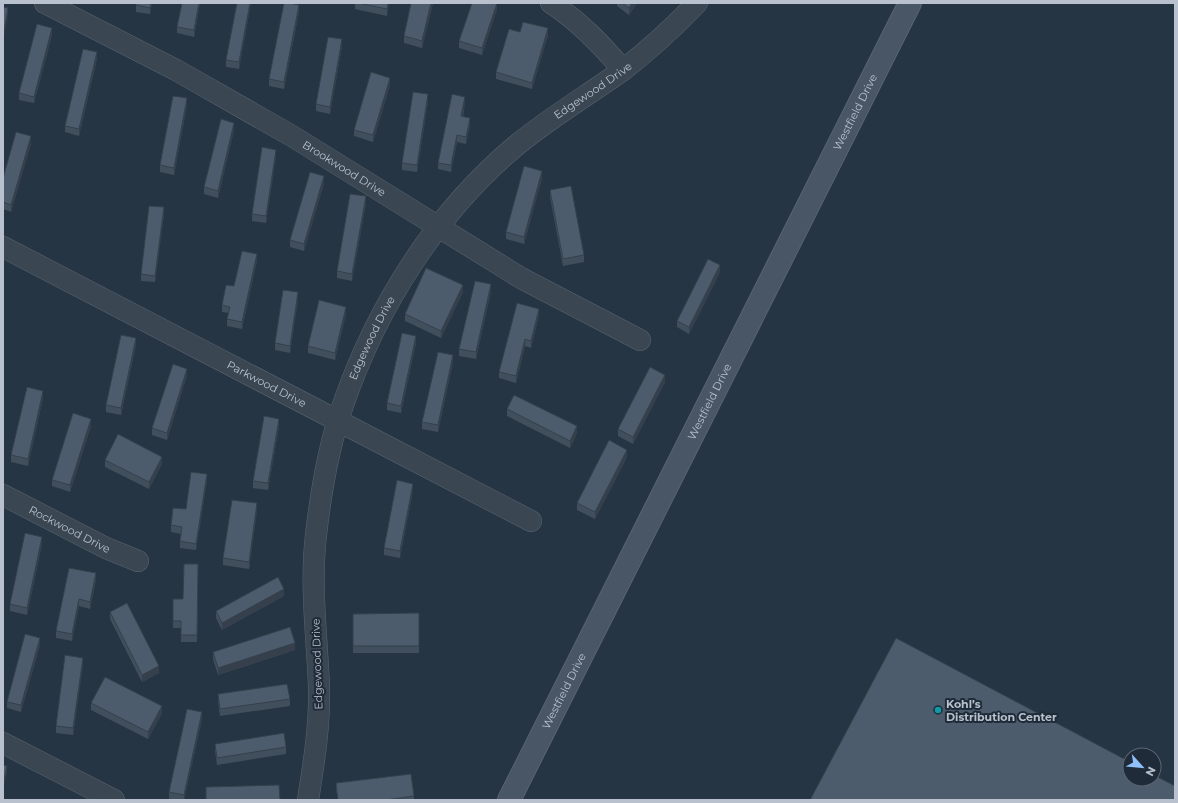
<svg xmlns="http://www.w3.org/2000/svg" width="1178" height="803" font-family="Montserrat,sans-serif">
	<style>
		.lines { fill: none; stroke-linecap: round; stroke-linejoin: round }
		.street-casing { stroke: #596470; stroke-width: 22 }
		.secondary-casing { stroke: #596470; stroke-width: 24 }
		.street { stroke: #3b4653; stroke-width: 21 }
		.secondary { stroke: #495666; stroke-width: 22 }
		.wall { fill: #414f5d }
		.shaded-wall { fill: #35404c }
		.building { fill: #4c5c6c; stroke: #35404c }
		.culture-dot { fill: #0f9aa8; stroke: #1f2b38; stroke-width: 1.5 }
		.labels { text-anchor: middle; dominant-baseline: central; stroke-width: 4; stroke-linejoin: round; paint-order: stroke }
		.street-label { font-size: 11px; fill: #b8c1cd; stroke: #1f2b38 }
		.poi-label { font-size: 11px; font-weight: bold; fill: #b8c1cd; stroke: #1f2b38; text-anchor: start }
	</style>
	<rect width="100%" height="100%" fill="#263543"/>
	<g class="lines">
		<defs>
			<g id="street">
				<path id="s1" d="M45,3L176,70L292,136L521,278L640,340"/>
				<path d="M551,3C579,21 601,44 623,70"/>
				<path id="s2" d="M3,247L531,521"/>
				<path id="s3" d="M3,495L106,548L138,561"/>
				<polyline points="3,743 114,800"/>
				<path id="s4" d="M308,800C314,762 320,725 319,687C317,636 310,585 316,535C321,491 328,447 343,405C377,306 437,211 518,144C551,117 588,95 623,70C649,50 674,27 697,3"/>
			</g>
			<g id="secondary">
				<path id="s5" d="M509,800L910,3"/>
			</g>
		</defs>
		<use href="#street" class="street-casing"/>
		<use href="#secondary" class="secondary-casing"/>
		<use href="#street" class="street"/>
		<use href="#secondary" class="secondary"/>
	</g>
	<g class="wall">
		<polygon points="136,3 152,3 150,14 136,12"/>
		<polygon points="200,3 194,37 177,33 177,27"/>
		<polygon points="237,3 251,3 239,69 226,67 226,60"/>
		<polygon points="355,3 389,3 387,16 355,9"/>
		<polygon points="411,3 433,3 422,48 404,43 404,36"/>
		<polygon points="617,3 637,3 629,15 617,6"/>
		<polygon points="497,9 482,55 459,48 459,41"/>
		<polygon points="299,12 284,89 269,86 269,79"/>
		<polygon points="520,32 548,35 532,89 496,79 496,72"/>
		<polygon points="52,35 34,103 19,100 19,93"/>
		<polygon points="342,46 330,114 316,111 316,104"/>
		<polygon points="97,59 79,136 65,132 65,126"/>
		<polygon points="390,85 373,142 354,136 354,130"/>
		<polygon points="428,101 417,172 402,170 402,163"/>
		<polygon points="465,104 463,117 470,125 466,144 457,142 451,172 438,169 438,163"/>
		<polygon points="187,105 174,175 160,172 160,165"/>
		<polygon points="234,130 218,198 204,194 204,187"/>
		<polygon points="31,143 11,212 3,209 3,178"/>
		<polygon points="276,156 266,223 252,221 252,214"/>
		<polygon points="542,178 524,244 506,239 506,232"/>
		<polygon points="324,183 304,251 290,247 290,240"/>
		<polygon points="550,190 584,255 584,262 563,266 550,197"/>
		<polygon points="366,203 352,281 337,278 337,271"/>
		<polygon points="164,214 155,282 141,281 141,274"/>
		<polygon points="257,261 242,329 227,326 227,319 229,313 222,312 222,305 234,286"/>
		<polygon points="720,272 689,334 677,327 677,321"/>
		<polygon points="491,291 476,359 459,356 459,349"/>
		<polygon points="463,292 441,338 405,321 405,314"/>
		<polygon points="298,299 290,353 275,350 275,343"/>
		<polygon points="346,314 335,360 308,353 308,346"/>
		<polygon points="539,315 531,348 525,346 516,383 499,378 499,372"/>
		<polygon points="416,343 401,413 387,410 387,403"/>
		<polygon points="136,345 121,415 106,412 106,405"/>
		<polygon points="453,362 438,432 422,429 422,422"/>
		<polygon points="187,375 167,440 152,435 152,428"/>
		<polygon points="665,382 633,444 618,436 618,429"/>
		<polygon points="43,398 28,466 11,462 11,455"/>
		<polygon points="507,409 577,433 570,448 507,416"/>
		<polygon points="91,426 70,492 52,486 52,480"/>
		<polygon points="279,426 268,490 253,488 253,481"/>
		<polygon points="627,457 595,519 577,510 577,503"/>
		<polygon points="105,460 162,464 149,489 105,467"/>
		<polygon points="207,481 196,550 180,548 180,541 181,534 171,532 171,525 186,509"/>
		<polygon points="413,490 400,558 384,555 384,548"/>
		<polygon points="257,510 249,569 223,565 223,558"/>
		<polygon points="42,544 27,615 10,611 10,604"/>
		<polygon points="198,564 197,642 181,642 181,628 173,628 173,599 183,599"/>
		<polygon points="69,568 96,580 90,609 79,606 72,641 56,638 56,631"/>
		<polygon points="284,596 222,630 216,618 216,611"/>
		<polygon points="110,612 159,673 142,682 110,619"/>
		<polygon points="419,613 419,653 353,653 353,614"/>
		<polygon points="40,645 21,712 7,708 7,702"/>
		<polygon points="295,650 218,675 213,659 213,652"/>
		<polygon points="83,664 73,735 56,733 56,726"/>
		<polygon points="218,694 290,699 290,706 220,716 218,701"/>
		<polygon points="91,703 162,713 148,739 91,710"/>
		<polygon points="202,719 184,800 175,800 169,799 169,792"/>
		<polygon points="215,744 286,747 286,754 217,765 215,751"/>
		<polygon points="336,783 414,796 414,800 338,800 336,790"/>
	</g>
	<g class="shaded-wall">
		<polygon points="151,3 152,3 150,14 150,8"/>
		<polygon points="199,3 200,3 194,37 194,30"/>
		<polygon points="250,3 251,3 239,69 239,62"/>
		<polygon points="388,3 389,3 387,16 387,9"/>
		<polygon points="431,3 433,3 422,48 422,41"/>
		<polygon points="497,3 497,9 482,55 482,48"/>
		<polygon points="632,3 637,3 629,15 629,8"/>
		<polygon points="299,5 299,12 284,89 284,82"/>
		<polygon points="8,8 8,15 3,43 3,36"/>
		<polygon points="52,28 52,35 34,103 34,97"/>
		<polygon points="548,28 548,35 532,89 532,83"/>
		<polygon points="342,39 342,46 330,114 330,107"/>
		<polygon points="97,52 97,59 79,136 79,129"/>
		<polygon points="390,78 390,85 373,142 373,135"/>
		<polygon points="428,94 428,101 417,172 417,165"/>
		<polygon points="465,97 465,104 461,123 461,116"/>
		<polygon points="187,98 187,105 174,175 174,168"/>
		<polygon points="470,118 470,125 466,144 466,137"/>
		<polygon points="234,123 234,130 218,198 218,191"/>
		<polygon points="457,135 457,142 451,172 451,165"/>
		<polygon points="31,136 31,143 11,212 11,205"/>
		<polygon points="276,150 276,156 266,223 266,216"/>
		<polygon points="542,171 542,178 524,244 524,237"/>
		<polygon points="324,176 324,183 304,251 304,244"/>
		<polygon points="366,196 366,203 352,281 352,274"/>
		<polygon points="164,207 164,214 155,282 155,276"/>
		<polygon points="257,254 257,261 242,329 242,322"/>
		<polygon points="720,265 720,272 689,334 689,327"/>
		<polygon points="491,284 491,291 476,359 476,352"/>
		<polygon points="463,285 463,292 441,338 441,331"/>
		<polygon points="298,292 298,299 290,353 290,346"/>
		<polygon points="346,307 346,314 335,360 335,353"/>
		<polygon points="539,309 539,315 531,348 531,341"/>
		<polygon points="416,336 416,343 401,413 401,406"/>
		<polygon points="136,338 136,345 121,415 121,408"/>
		<polygon points="525,339 525,346 516,383 516,376"/>
		<polygon points="453,355 453,362 438,432 438,425"/>
		<polygon points="187,369 187,375 167,440 167,433"/>
		<polygon points="665,375 665,382 633,444 633,437"/>
		<polygon points="43,391 43,398 28,466 28,459"/>
		<polygon points="91,419 91,426 70,492 70,485"/>
		<polygon points="279,419 279,426 268,490 268,483"/>
		<polygon points="577,426 577,433 570,448 570,441"/>
		<polygon points="627,450 627,457 595,519 595,512"/>
		<polygon points="162,457 162,464 149,489 149,482"/>
		<polygon points="207,474 207,481 196,550 196,544"/>
		<polygon points="413,484 413,490 400,558 400,551"/>
		<polygon points="257,503 257,510 249,569 249,562"/>
		<polygon points="42,537 42,544 27,615 27,608"/>
		<polygon points="96,573 96,580 90,609 90,602"/>
		<polygon points="284,589 284,596 222,630 222,623"/>
		<polygon points="79,599 79,606 72,641 72,634"/>
		<polygon points="40,638 40,645 21,712 21,705"/>
		<polygon points="295,643 295,650 218,675 218,668"/>
		<polygon points="83,658 83,664 73,735 73,728"/>
		<polygon points="159,666 159,673 142,682 142,675"/>
		<polygon points="162,706 162,713 148,739 148,732"/>
		<polygon points="202,712 202,719 184,800 184,795"/>
		<polygon points="7,766 7,773 3,790 3,783"/>
	</g>
	<g class="building">
		<polygon points="136,3 151,3 150,8 136,5"/>
		<polygon points="182,3 199,3 194,30 177,27"/>
		<polygon points="237,3 250,3 239,62 226,60"/>
		<polygon points="284,3 288,3 299,5 284,82 269,79"/>
		<polygon points="358,3 388,3 387,9"/>
		<polygon points="411,3 431,3 422,41 404,36"/>
		<polygon points="472,3 497,3 482,48 459,41"/>
		<polygon points="622,3 632,3 629,8"/>
		<polygon points="3,7 8,8 3,36"/>
		<polygon points="523,22 548,28 532,83 496,72 509,29 520,32"/>
		<polygon points="37,24 52,28 34,97 19,93"/>
		<polygon points="328,37 342,39 330,107 316,104"/>
		<polygon points="83,49 97,52 79,129 65,126"/>
		<polygon points="371,72 390,78 373,135 354,130"/>
		<polygon points="413,92 428,94 417,165 402,163"/>
		<polygon points="452,94 465,97 461,116 470,118 466,137 457,135 451,165 438,163"/>
		<polygon points="173,96 187,98 174,168 160,165"/>
		<polygon points="221,119 234,123 218,191 204,187"/>
		<polygon points="16,132 31,136 11,205 3,202 3,178"/>
		<polygon points="262,147 276,150 266,216 252,214"/>
		<polygon points="524,166 542,171 524,237 506,232"/>
		<polygon points="310,172 324,176 304,244 290,240"/>
		<polygon points="571,186 584,255 563,259 550,190"/>
		<polygon points="350,194 366,196 352,274 337,271"/>
		<polygon points="149,206 164,207 155,276 141,274"/>
		<polygon points="242,251 257,254 242,322 227,319 230,307 222,305 226,285 234,286"/>
		<polygon points="708,259 720,265 689,327 677,321"/>
		<polygon points="426,268 463,285 441,331 405,314"/>
		<polygon points="475,281 491,284 476,352 459,349"/>
		<polygon points="283,290 298,292 290,346 275,343"/>
		<polygon points="319,300 346,307 335,353 308,346"/>
		<polygon points="517,303 539,309 531,341 525,339 516,376 499,372"/>
		<polygon points="402,333 416,336 401,406 387,403"/>
		<polygon points="121,335 136,338 121,408 106,405"/>
		<polygon points="438,352 453,355 438,425 422,422"/>
		<polygon points="173,364 187,369 167,433 152,428"/>
		<polygon points="650,367 665,375 633,437 618,429"/>
		<polygon points="27,387 43,391 28,459 11,455"/>
		<polygon points="514,395 577,426 570,441 507,409"/>
		<polygon points="73,413 91,419 70,485 52,480"/>
		<polygon points="264,416 279,419 268,483 253,481"/>
		<polygon points="118,434 162,457 149,482 105,460"/>
		<polygon points="609,440 627,450 595,512 577,503"/>
		<polygon points="191,472 207,474 196,544 180,541 182,527 171,525 173,508 186,509"/>
		<polygon points="397,480 413,484 400,551 384,548"/>
		<polygon points="232,500 257,503 249,562 223,558"/>
		<polygon points="25,533 42,537 27,608 10,604"/>
		<polygon points="184,564 198,564 197,635 181,635 181,621 173,621 173,599 183,599"/>
		<polygon points="69,568 96,573 90,602 79,599 72,634 56,631"/>
		<polygon points="278,577 284,589 222,623 216,611"/>
		<polygon points="127,603 159,666 142,675 110,612"/>
		<polygon points="419,613 419,646 353,646 353,614"/>
		<polygon points="290,627 295,643 218,668 213,652"/>
		<polygon points="25,634 40,638 21,705 7,702"/>
		<polygon points="896,638 1130,762 1130,779 1154,779 1154,775 1175,786 1175,800 810,800"/>
		<polygon points="65,655 83,658 73,728 56,726"/>
		<polygon points="105,677 162,706 148,732 91,703"/>
		<polygon points="287,684 290,699 220,709 218,694"/>
		<polygon points="187,709 202,712 184,795 169,792"/>
		<polygon points="284,733 286,747 217,758 215,744"/>
		<polygon points="3,765 7,766 3,783"/>
		<polygon points="411,774 414,796 385,800 338,800 336,783"/>
		<polygon points="279,785 280,800 206,800 206,787"/>
	</g>
	<circle class="culture-dot" cx="938" cy="710" r="4"/>
	<g class="labels">
		<g class="street-label">
			<text stroke="none"><textPath href="#s4" startOffset="809">Edgewood Drive</textPath></text>
			<text stroke="none"><textPath href="#s5" startOffset="770">Westfield Drive</textPath></text>
			<text stroke="none"><textPath href="#s1" startOffset="342">Brookwood Drive</textPath></text>
			<text stroke="none"><textPath href="#s4" startOffset="472">Edgewood Drive</textPath></text>
			<text stroke="none"><textPath href="#s2" startOffset="297">Parkwood Drive</textPath></text>
			<text stroke="none"><textPath href="#s5" startOffset="446">Westfield Drive</textPath></text>
			<text stroke="none"><textPath href="#s3" startOffset="75">Rockwood Drive</textPath></text>
			<text transform="translate(317 664) rotate(-92)">Edgewood Drive</text>
			<text stroke="none"><textPath href="#s5" startOffset="122">Westfield Drive</textPath></text>
		</g>
		<g class="poi-label">
			<text x="946" y="704">Kohl’s<tspan x="946" dy="13">Distribution Center</tspan></text>
		</g>
	</g>
	<rect width="1178" height="803" fill="none" stroke="#b8c1cd" stroke-width="8"/>
	<g transform="translate(1142 767) rotate(117)"><circle r="19" fill="#1f2b38" stroke="#5c6774"/>
	<path d="M0-3L7 15L0 10L-7 15Z" fill="#90c0fa"/>
	<text y="-6" font-size="11" font-weight="bold" text-anchor="middle" fill="#b8c1cd">N</text>
	</g>
</svg>
